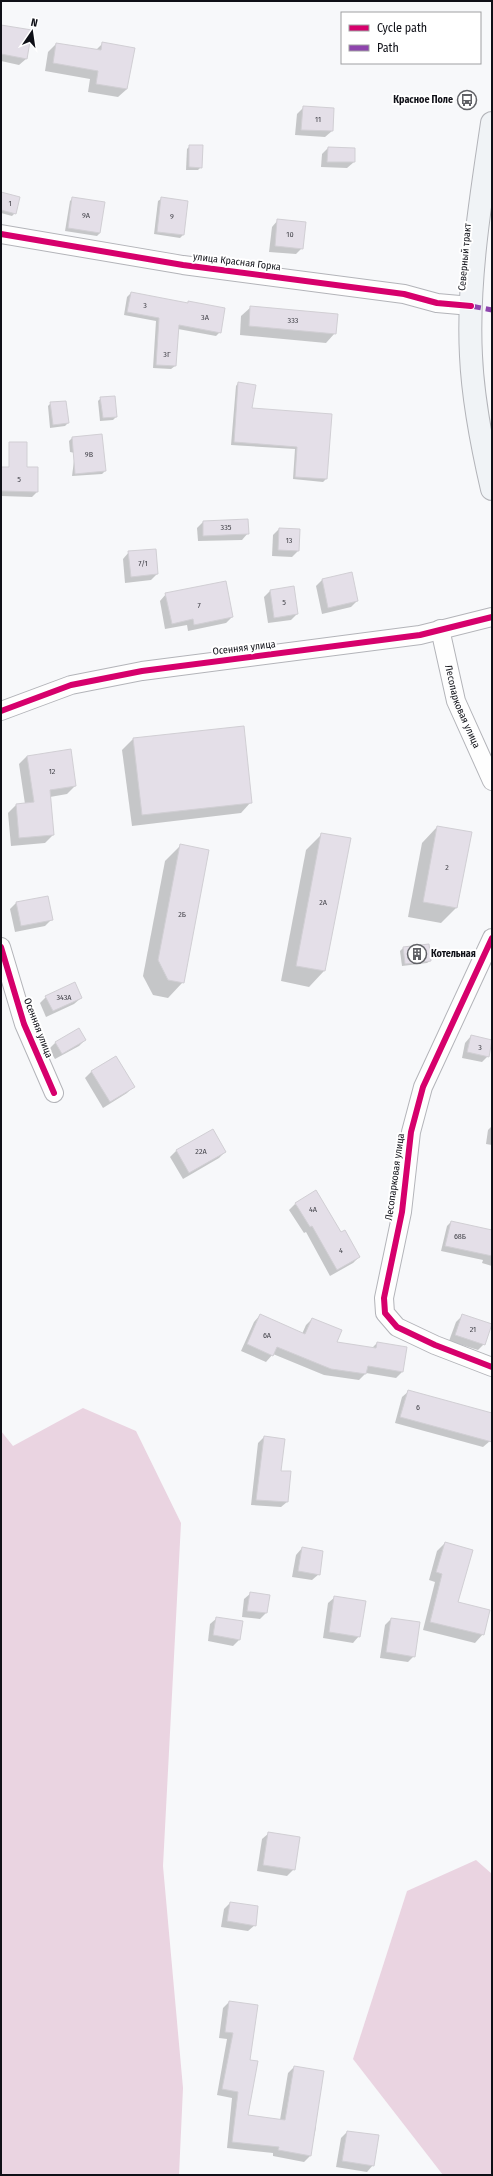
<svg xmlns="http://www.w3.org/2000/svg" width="493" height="2176" font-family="'Fira Sans Condensed',sans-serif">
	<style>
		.green { fill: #ead4e1 }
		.shadow { fill: #0003 }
		.building { fill: #e4dfe8; stroke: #d1cfd4 }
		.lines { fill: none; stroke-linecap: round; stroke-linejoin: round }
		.minor-casing { stroke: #b3b4b9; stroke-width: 20 }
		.secondary-casing { stroke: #b3b4b9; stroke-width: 24 }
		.minor { stroke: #fefefe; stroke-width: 18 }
		.secondary { stroke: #f0f3f6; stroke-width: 22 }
		.quiet { stroke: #8e44ad; stroke-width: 5; stroke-dasharray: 10 5; stroke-linecap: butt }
		.cycleway-casing { stroke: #fff; stroke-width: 8 }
		.cycleway { stroke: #d6006c; stroke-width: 6 }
		.labels { text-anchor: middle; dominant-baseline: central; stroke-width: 4; stroke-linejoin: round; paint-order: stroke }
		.number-label { font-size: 8px; fill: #44444b }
		.poi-label { font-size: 10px; font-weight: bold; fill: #0f1017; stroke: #fff; text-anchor: end }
		.street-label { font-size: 10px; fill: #0f1017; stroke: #fff }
	</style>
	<rect width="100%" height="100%" fill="#f7f8fa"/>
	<g class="green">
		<polygon points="83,1408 136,1431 181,1523 163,1866 183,2088 179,2175 1,2175 1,1431 13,1446"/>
		<polygon points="476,1860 492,1874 492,2175 443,2175 353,2059 407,1891"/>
	</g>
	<g class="shadow">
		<polygon points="1,26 26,59 19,65 1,61"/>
		<polygon points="103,43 127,89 118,97 88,92 90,79 45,71 48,52 56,44 96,50"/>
		<polygon points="303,108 332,131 325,137 295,135 297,114"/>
		<polygon points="190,146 201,167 198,170 186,170 187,149"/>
		<polygon points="328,148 354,149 354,162 347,168 321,167 322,154"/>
		<polygon points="1,193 15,213 12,216 1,213"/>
		<polygon points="73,198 104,203 100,233 97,236 65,231 70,201"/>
		<polygon points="161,199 183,235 180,238 154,234 158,201"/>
		<polygon points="278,220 302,248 296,254 269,252 272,227"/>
		<polygon points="131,293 187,304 189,302 220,332 216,336 178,329 175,366 171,369 153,368 156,321 124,315 127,297"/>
		<polygon points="251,307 335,333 326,343 240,335 241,316"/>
		<polygon points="238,383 251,409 331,415 326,479 323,482 293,479 295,449 231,445 236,386"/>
		<polygon points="101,398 116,417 113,420 100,421 98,401"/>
		<polygon points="51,403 68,423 65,426 50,428 48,406"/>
		<polygon points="72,438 105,471 102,474 72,476 75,453 70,452 69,441"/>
		<polygon points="1,469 37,492 32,497 1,496"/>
		<polygon points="203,522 248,533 242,540 198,541 197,528"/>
		<polygon points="279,529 298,551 292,557 272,556 273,535"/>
		<polygon points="129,552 157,574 151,580 125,583 123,559"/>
		<polygon points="351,573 357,601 351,607 322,614 316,586 322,580"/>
		<polygon points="293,588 297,614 291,620 268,623 264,597 270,591"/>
		<polygon points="166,594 232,617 226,623 188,631 187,625 165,629 160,601"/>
		<polygon points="133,739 251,802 241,813 132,826 122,750"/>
		<polygon points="27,756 75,786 67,794 50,797 53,835 45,843 11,846 8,813 16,805 25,804 19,764"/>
		<polygon points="437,827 456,908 441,923 408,917 422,843"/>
		<polygon points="322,834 324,971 309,987 281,981 306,850"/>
		<polygon points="181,845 183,982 168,998 153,995 143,976 165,861"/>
		<polygon points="17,902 51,920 45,926 15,932 10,909"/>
		<polygon points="428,945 430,961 427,963 402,966 400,951 403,948"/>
		<polygon points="46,997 81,998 74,1004 46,1017 40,1003"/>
		<polygon points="471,1036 488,1056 482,1062 462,1058 465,1043"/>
		<polygon points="85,1040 79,1046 55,1059 49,1049 56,1042"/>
		<polygon points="115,1057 134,1086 127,1093 103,1108 85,1078 91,1072"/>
		<polygon points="492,1126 492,1145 486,1144 488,1130"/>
		<polygon points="176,1151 225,1152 219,1158 183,1179 170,1157"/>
		<polygon points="295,1204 341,1233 359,1257 353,1263 330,1276 306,1232 304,1233 289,1210"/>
		<polygon points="451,1222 492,1231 492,1266 482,1263 483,1260 441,1251 447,1226"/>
		<polygon points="260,1315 302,1334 306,1325 312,1319 336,1343 372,1348 377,1343 402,1372 396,1378 366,1373 359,1380 324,1375 273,1354 266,1362 241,1351 254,1322"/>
		<polygon points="462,1316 484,1344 478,1350 449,1341 456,1322"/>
		<polygon points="409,1391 492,1414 492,1432 490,1441 483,1447 395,1423 402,1397"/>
		<polygon points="264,1437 280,1472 290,1472 287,1502 281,1507 251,1505 258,1443"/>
		<polygon points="445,1543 457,1603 483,1634 475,1643 423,1630 435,1582 429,1580 437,1551"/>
		<polygon points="302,1548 319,1574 312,1580 292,1577 296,1555"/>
		<polygon points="251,1593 266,1613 260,1619 242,1617 244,1599"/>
		<polygon points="335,1597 359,1636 353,1643 323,1638 328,1603"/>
		<polygon points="217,1618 239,1640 233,1646 208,1641 210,1624"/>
		<polygon points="391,1619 414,1656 408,1662 380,1658 385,1625"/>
		<polygon points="269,1833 294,1869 287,1876 257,1871 262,1839"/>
		<polygon points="230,1903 255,1925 248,1931 221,1927 224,1909"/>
		<polygon points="229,2002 249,2061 246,2116 280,2120 288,2073 294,2067 314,2127 316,2127 310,2156 304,2162 273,2156 273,2153 227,2148 232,2098 217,2095 227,2039 219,2038 223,2008"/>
		<polygon points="347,2132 373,2165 367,2172 336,2167 341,2138"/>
	</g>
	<g class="building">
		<polygon points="1,25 32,30 27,59 1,54"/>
		<polygon points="102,42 135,48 127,89 96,84 98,71 53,63 56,43 101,50"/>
		<polygon points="303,106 334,108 333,131 301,130"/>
		<polygon points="189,145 203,145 202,168 189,167"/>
		<polygon points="328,147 355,148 355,162 327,162"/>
		<polygon points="1,192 20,197 16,214 1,210"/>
		<polygon points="72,197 105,202 100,233 68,228"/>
		<polygon points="161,197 188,201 184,235 157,232"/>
		<polygon points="277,219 306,222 303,249 275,246"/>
		<polygon points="131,292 188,303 188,301 225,308 221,333 179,325 176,366 156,365 159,318 127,312"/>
		<polygon points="250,306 338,314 336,334 249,326"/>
		<polygon points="238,382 256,385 252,408 332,414 327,479 295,477 297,447 234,442"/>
		<polygon points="115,396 117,417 103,418 100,397"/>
		<polygon points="66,401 69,423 53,425 50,402"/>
		<polygon points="102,434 106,471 75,474 72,437"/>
		<polygon points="9,442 27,442 27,467 38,467 38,492 1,491 1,467 9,467"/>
		<polygon points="248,519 249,534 203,536 203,521"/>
		<polygon points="279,528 300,529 299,551 278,550"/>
		<polygon points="156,549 158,574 131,577 128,551"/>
		<polygon points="352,572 358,601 328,608 322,579"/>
		<polygon points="226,581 233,617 194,625 193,619 172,624 165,593"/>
		<polygon points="294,586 298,614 274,618 270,590"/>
		<polygon points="244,726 252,803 142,815 133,738"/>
		<polygon points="71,749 76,786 50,790 54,835 19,838 16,804 34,802 27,756"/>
		<polygon points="437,826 472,832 457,908 423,902"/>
		<polygon points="321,833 351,838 325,971 296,966"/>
		<polygon points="180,844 209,850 184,983 168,980 158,960"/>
		<polygon points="48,896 53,920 21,926 16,902"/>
		<polygon points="429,944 431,961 405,964 403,947"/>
		<polygon points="75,982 82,998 53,1011 45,996"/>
		<polygon points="79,1028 86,1040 62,1054 55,1042"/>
		<polygon points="471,1035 492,1040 489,1057 467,1052"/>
		<polygon points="116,1056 135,1087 110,1102 91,1071"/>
		<polygon points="213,1129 226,1152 189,1173 176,1150"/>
		<polygon points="316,1190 341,1232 345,1230 360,1257 337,1270 312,1226 310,1227 295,1203"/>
		<polygon points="451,1221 492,1230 492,1256 445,1246"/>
		<polygon points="260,1314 305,1334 312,1318 342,1330 337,1342 376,1348 377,1342 407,1347 403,1372 368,1366 366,1374 331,1369 277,1347 273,1356 247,1344"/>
		<polygon points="462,1314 492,1324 485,1345 455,1335"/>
		<polygon points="408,1390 492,1413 492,1442 400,1417"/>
		<polygon points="264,1436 285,1439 281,1471 291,1471 288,1502 256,1500"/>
		<polygon points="445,1542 473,1550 458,1602 490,1610 484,1635 430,1622 442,1574 436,1572"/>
		<polygon points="302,1547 323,1551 320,1575 298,1571"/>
		<polygon points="250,1592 270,1595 267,1613 247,1611"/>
		<polygon points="334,1596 366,1601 360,1637 329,1632"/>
		<polygon points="216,1617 243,1621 240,1640 213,1635"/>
		<polygon points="391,1618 420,1622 415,1657 386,1652"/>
		<polygon points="268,1832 300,1837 295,1870 263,1865"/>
		<polygon points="230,1902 258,1906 256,1926 227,1921"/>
		<polygon points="229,2001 258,2005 250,2060 258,2061 248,2115 285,2120 294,2066 324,2071 311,2156 278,2150 279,2147 232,2142 238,2092 222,2089 233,2033 225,2032"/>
		<polygon points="347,2131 379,2135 374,2166 342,2161"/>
	</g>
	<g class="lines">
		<defs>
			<g id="minor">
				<polyline points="1,234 183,265 404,294 437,303 471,306"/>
				<path id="s1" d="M440,629L456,701L492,781"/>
				<polyline points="1,711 71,685 142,671 420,635 492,617"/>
				<polyline points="492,938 423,1087 411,1132 402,1212 384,1298 385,1313 397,1327 435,1345 492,1367"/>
				<polyline points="1,947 24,1024 54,1093"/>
			</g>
			<path id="secondary" d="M492,123C481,198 467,281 471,356C473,400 482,446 492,489"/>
		</defs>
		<use href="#minor" class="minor-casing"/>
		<use href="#secondary" class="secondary-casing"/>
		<use href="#minor" class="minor"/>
		<use href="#secondary" class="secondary"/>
		<polyline class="quiet" points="471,306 492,310"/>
		<defs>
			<g id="cycleway">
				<polyline points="1,234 183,265 404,294 437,303 471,306"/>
				<polyline points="1,711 71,685 142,671 420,635 492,617"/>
				<polyline points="492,938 423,1087 411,1132 402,1212 384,1298 385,1313 397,1327 435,1345 492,1367"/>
				<polyline points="1,947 24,1024 54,1093"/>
			</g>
		</defs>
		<use href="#cycleway" class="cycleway-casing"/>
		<use href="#cycleway" class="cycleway"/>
	</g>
	<defs>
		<symbol id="bus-ring" viewBox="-11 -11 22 22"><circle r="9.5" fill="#fff" stroke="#606166" stroke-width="1.5"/><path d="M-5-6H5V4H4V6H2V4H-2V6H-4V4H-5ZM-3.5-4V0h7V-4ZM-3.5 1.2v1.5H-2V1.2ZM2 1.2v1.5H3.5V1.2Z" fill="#606166"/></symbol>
		<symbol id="building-ring" viewBox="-11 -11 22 22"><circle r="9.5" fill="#fff" stroke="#606166" stroke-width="1.5"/><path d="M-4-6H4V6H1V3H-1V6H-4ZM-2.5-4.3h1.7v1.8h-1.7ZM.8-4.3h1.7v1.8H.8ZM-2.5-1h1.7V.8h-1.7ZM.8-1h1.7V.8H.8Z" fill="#606166"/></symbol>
	</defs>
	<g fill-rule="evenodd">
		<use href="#bus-ring" x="456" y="89" width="22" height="22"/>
		<use href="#building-ring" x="406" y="943" width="22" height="22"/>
	</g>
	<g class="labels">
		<g class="number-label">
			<text x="318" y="119">11</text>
			<text x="10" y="203">1</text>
			<text x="86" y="215">9А</text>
			<text x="172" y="216">9</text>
			<text x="290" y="234">10</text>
			<text x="145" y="305">3</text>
			<text x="205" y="317">3А</text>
			<text x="293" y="320">333</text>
			<text x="167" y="354">3Г</text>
			<text x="89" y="454">9В</text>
			<text x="19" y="479">5</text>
			<text x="226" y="527">335</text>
			<text x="289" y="540">13</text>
			<text x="143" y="563">7/1</text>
			<text x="284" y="602">5</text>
			<text x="199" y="605">7</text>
			<text x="52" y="771">12</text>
			<text x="447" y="867">2</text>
			<text x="323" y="902">2А</text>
			<text x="182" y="914">2Б</text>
			<text x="64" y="997">343А</text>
			<text x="480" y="1047">3</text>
			<text x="201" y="1151">22А</text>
			<text x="313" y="1209">4А</text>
			<text x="460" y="1236">68Б</text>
			<text x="341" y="1250">4</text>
			<text x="473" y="1329">21</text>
			<text x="267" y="1335">6А</text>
			<text x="418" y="1407">6</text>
		</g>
		<g class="poi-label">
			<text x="453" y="100">Красное Поле</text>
			<text x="431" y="954" text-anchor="start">Котельная</text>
		</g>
		<g class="street-label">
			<text transform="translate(465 257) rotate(-85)">Северный тракт</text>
			<text transform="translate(237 262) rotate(7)">улица Красная Горка</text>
			<text transform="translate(244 648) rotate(-7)">Осенняя улица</text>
			<text stroke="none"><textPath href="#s1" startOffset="81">Лесопарковая улица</textPath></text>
			<text transform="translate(38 1028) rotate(69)">Осенняя улица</text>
			<text transform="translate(395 1177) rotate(-82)">Лесопарковая улица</text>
		</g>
	</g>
	<rect width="493" height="2176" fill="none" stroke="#0f1017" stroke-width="4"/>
	<rect x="341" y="12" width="140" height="52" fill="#ffffff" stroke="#9f9fa2"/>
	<rect x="349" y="25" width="20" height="6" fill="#d6006c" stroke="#9f9fa2"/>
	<text x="377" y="32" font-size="12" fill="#0f1017">Cycle path</text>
	<rect x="349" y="45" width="20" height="6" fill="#8e44ad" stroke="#9f9fa2"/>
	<text x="377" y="52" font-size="12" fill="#0f1017">Path</text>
	<g transform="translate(32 32) rotate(13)" stroke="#ffffff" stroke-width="3" paint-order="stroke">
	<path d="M0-3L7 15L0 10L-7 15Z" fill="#0f1017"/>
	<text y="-6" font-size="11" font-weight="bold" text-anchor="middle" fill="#0f1017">N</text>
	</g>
</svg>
